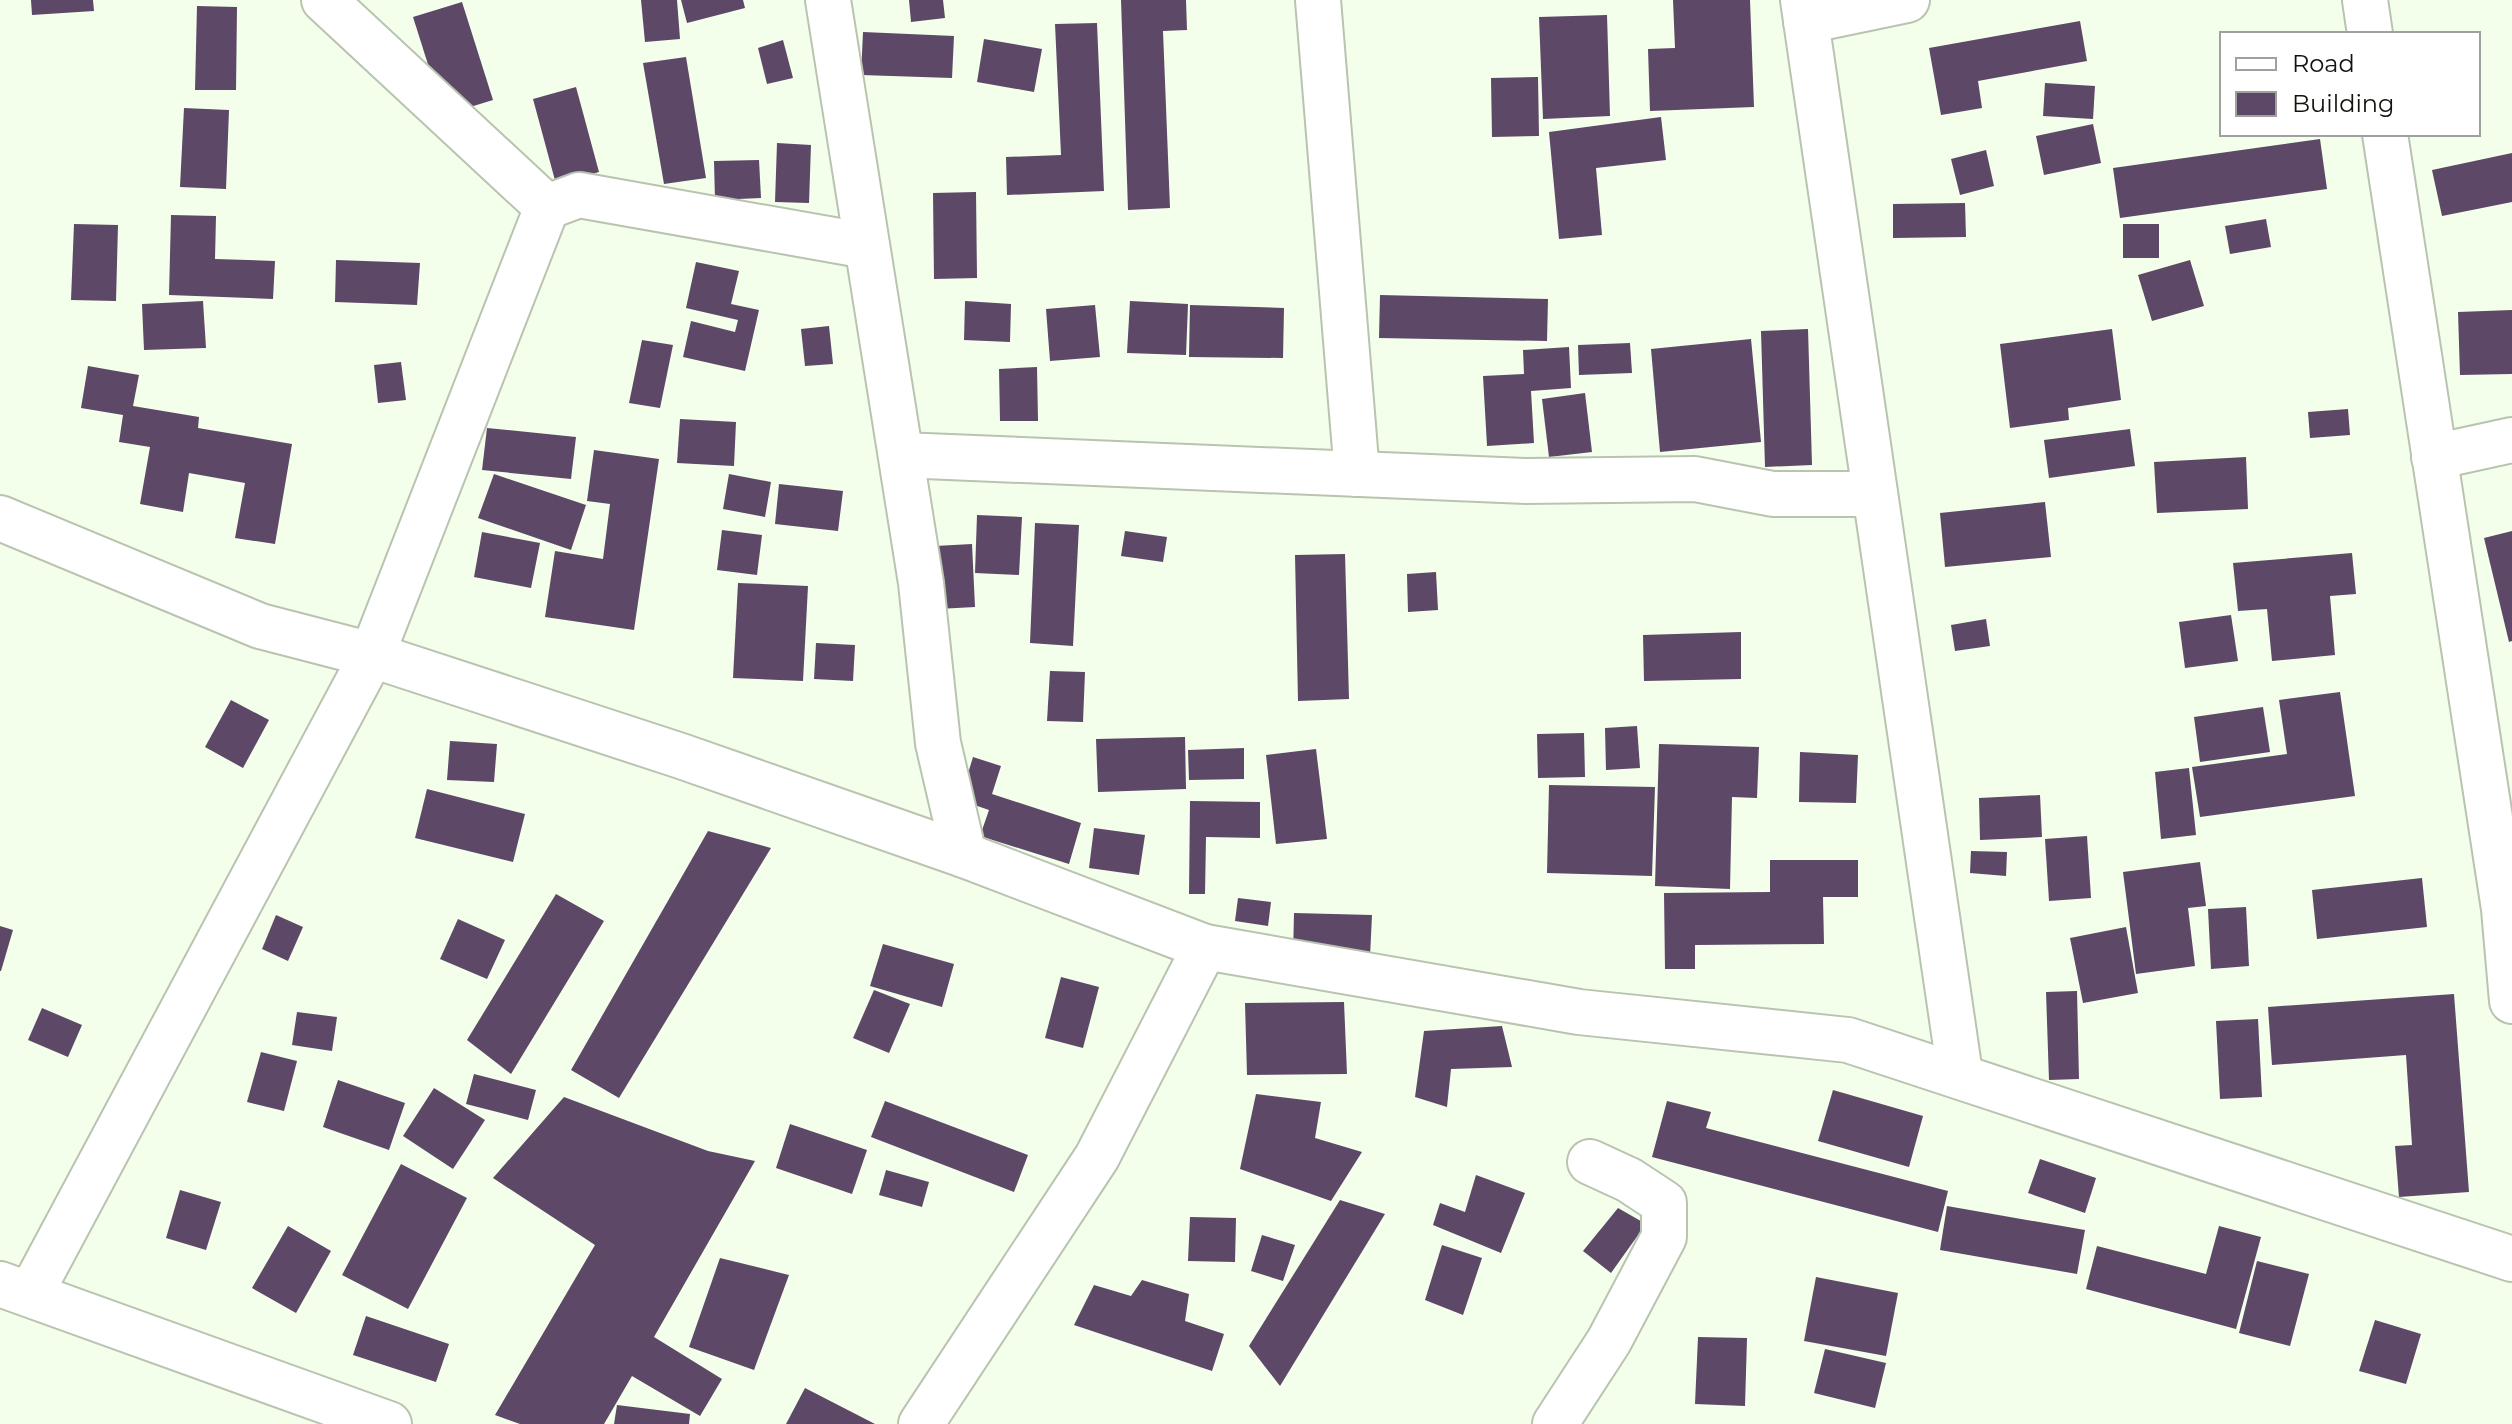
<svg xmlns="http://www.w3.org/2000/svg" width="2512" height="1424" font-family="Montserrat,sans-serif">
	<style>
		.building { fill: #5d4867 }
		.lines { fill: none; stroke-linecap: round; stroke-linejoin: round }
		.minor-casing { stroke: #b9c4b0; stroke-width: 48 }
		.minor { stroke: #fff; stroke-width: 44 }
	</style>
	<rect width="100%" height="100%" fill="#f3ffea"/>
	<g class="building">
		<polygon points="31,0 93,0 94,11 32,15"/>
		<polygon points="641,0 677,0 680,39 645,42"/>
		<polygon points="681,0 743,0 745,8 687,23"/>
		<polygon points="909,0 943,0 945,18 911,22"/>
		<polygon points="1121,0 1186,0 1187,30 1163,31 1170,208 1128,210"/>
		<polygon points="1673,0 1750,0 1754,107 1650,111 1648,49 1675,48"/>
		<polygon points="462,2 493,100 444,115 413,17"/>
		<polygon points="197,6 237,7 236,90 195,90"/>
		<polygon points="1607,15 1610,116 1543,119 1539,17"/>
		<polygon points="2080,21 2087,61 1978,81 1982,108 1941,115 1929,48"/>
		<polygon points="1097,23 1104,191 1007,195 1006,157 1061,155 1055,24"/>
		<polygon points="863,32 954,36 952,78 861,75"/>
		<polygon points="984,39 1042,49 1034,92 977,82"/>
		<polygon points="783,40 793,78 767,84 758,48"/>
		<polygon points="686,57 706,178 664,184 643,63"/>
		<polygon points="1538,77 1539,136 1492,137 1491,78"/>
		<polygon points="2045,83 2095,86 2093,119 2043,116"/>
		<polygon points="576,87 599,172 556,184 533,99"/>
		<polygon points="184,108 229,110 226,189 180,187"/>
		<polygon points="1661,117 1666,160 1596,168 1602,235 1559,239 1549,132"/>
		<polygon points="2093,124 2101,163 2044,175 2036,136"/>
		<polygon points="2320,139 2327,189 2120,218 2113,168"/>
		<polygon points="777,143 811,145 809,203 775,202"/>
		<polygon points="1986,150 1994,186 1960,195 1951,159"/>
		<polygon points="2512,153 2512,202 2442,216 2432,170"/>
		<polygon points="759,160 761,198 715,200 714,161"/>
		<polygon points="976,192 977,278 934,279 933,193"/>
		<polygon points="1965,203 1966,237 1893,238 1893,204"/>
		<polygon points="171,215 216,216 215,259 275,261 273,299 169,295"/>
		<polygon points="2266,219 2271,247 2230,254 2225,226"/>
		<polygon points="74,224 118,225 116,301 71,300"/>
		<rect x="2123" y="224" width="36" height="34"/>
		<polygon points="336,260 420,263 417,305 335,302"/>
		<polygon points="2190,260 2204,306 2152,321 2138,275"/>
		<polygon points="696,262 739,271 731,304 759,310 745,371 683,357 691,321 735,332 738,320 686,308"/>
		<polygon points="1380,295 1548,299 1547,341 1379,338"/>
		<polygon points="203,301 206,348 144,350 142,304"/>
		<polygon points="965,301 1011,304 1010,342 964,340"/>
		<polygon points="1130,301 1188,304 1186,355 1127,353"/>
		<polygon points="1095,305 1100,357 1050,361 1046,309"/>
		<polygon points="1190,305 1284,308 1283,358 1189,357"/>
		<polygon points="2512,310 2512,374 2460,375 2458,312"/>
		<polygon points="829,326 833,364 805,366 801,329"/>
		<polygon points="1808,329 1812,465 1765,467 1761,331"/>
		<polygon points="2112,329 2121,400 2068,408 2069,420 2010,428 2000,344"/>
		<polygon points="1751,339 1761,442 1660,452 1651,349"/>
		<polygon points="642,340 673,345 660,408 629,403"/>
		<polygon points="1630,343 1632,373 1579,375 1578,345"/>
		<polygon points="1569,347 1571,388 1531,391 1534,443 1487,446 1483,376 1524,374 1523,350"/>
		<polygon points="401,362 406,400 378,403 374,365"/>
		<polygon points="88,366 139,375 133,406 199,417 198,428 292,444 275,544 235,538 245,483 189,473 183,512 140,504 150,447 119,442 123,415 81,408"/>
		<polygon points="1037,367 1038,421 1000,421 999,369"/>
		<polygon points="1585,393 1592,452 1549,457 1542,399"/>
		<polygon points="2348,409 2350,435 2310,438 2308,412"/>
		<polygon points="680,419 736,422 734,466 677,463"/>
		<polygon points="487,428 576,437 571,479 482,470"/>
		<polygon points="2130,429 2135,466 2049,478 2044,440"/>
		<polygon points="594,450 659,459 634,630 545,617 555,551 603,559 610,504 587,501"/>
		<polygon points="2246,457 2248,509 2157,513 2154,462"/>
		<polygon points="494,474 586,505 571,550 478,518"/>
		<polygon points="729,474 771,482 765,517 723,509"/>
		<polygon points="779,484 843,491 838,531 775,524"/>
		<polygon points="2045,502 2051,557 1945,567 1940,513"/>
		<polygon points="977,515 1022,517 1019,575 975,573"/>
		<polygon points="1035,523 1079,525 1073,646 1030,643"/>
		<polygon points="722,530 762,535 757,575 717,570"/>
		<polygon points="1125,531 1167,537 1163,562 1121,556"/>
		<polygon points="2512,531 2512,641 2509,642 2484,538"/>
		<polygon points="482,532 540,543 531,588 474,577"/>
		<polygon points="972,544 975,607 938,609 935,546"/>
		<polygon points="2352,553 2356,594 2330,596 2335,655 2272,661 2267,609 2238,611 2233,563"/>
		<polygon points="1345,554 1349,699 1298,701 1295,555"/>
		<polygon points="1436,572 1438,610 1408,612 1407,574"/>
		<polygon points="738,583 808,586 803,681 733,678"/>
		<polygon points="2231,615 2238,661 2185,668 2179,622"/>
		<polygon points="1986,619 1990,646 1955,651 1951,625"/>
		<polygon points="1741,632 1741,679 1644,681 1643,635"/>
		<polygon points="816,643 855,645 853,681 814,679"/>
		<polygon points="1050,671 1085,672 1083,722 1047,721"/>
		<polygon points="2340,692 2355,796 2200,817 2192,767 2287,754 2279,700"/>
		<polygon points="231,700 269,720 243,768 205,747"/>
		<polygon points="2263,707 2270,752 2200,762 2194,717"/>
		<polygon points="1637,726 1640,768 1606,770 1605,728"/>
		<polygon points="1584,733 1585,777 1538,778 1537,734"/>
		<polygon points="1185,737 1186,789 1098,792 1096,739"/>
		<polygon points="450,741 497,744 494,782 447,780"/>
		<polygon points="1659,744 1759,747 1757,798 1732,797 1730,889 1655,886"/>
		<polygon points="1244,748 1244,779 1189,780 1188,750"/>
		<polygon points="1316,749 1327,839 1276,844 1266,755"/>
		<polygon points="1800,752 1858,755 1856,803 1799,802"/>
		<polygon points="973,757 1001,766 992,794 1081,823 1069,864 980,836 989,810 960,800"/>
		<polygon points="2189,768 2196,835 2161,839 2155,772"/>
		<polygon points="1549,785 1655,787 1652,876 1547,873"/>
		<polygon points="427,789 525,814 513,862 415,838"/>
		<polygon points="2040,795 2042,837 1980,840 1979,798"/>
		<polygon points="1190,801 1260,802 1260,838 1206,837 1205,894 1189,894"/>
		<polygon points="1094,828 1145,835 1139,875 1089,868"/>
		<polygon points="708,831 771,848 619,1098 571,1070"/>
		<polygon points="2087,836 2091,898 2049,901 2045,839"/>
		<polygon points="1971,851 2007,852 2006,876 1970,873"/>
		<polygon points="1770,860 1858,860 1858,897 1823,897 1824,944 1695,945 1695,969 1665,969 1664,893 1770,892"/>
		<polygon points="2200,862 2206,906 2188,908 2195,966 2136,974 2123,872"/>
		<polygon points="2422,878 2427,927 2317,939 2312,890"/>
		<polygon points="556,894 604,921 511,1074 467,1040"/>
		<polygon points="1238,898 1271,902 1268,926 1235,921"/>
		<polygon points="2246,907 2249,966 2211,969 2208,909"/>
		<polygon points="1294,913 1372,915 1370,957 1293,956"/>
		<polygon points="276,915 303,927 288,961 262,949"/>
		<polygon points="458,919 505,940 487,979 440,959"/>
		<polygon points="0,926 13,930 1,971 0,971"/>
		<polygon points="2126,927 2138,993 2083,1003 2070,938"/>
		<polygon points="883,944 954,964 942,1007 870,986"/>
		<polygon points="1061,977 1099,987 1083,1048 1045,1038"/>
		<polygon points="874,990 910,1004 889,1053 853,1038"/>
		<polygon points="2077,991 2079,1079 2049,1080 2046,992"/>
		<polygon points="2454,994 2469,1192 2399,1197 2395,1146 2412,1145 2406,1055 2272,1065 2268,1007"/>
		<polygon points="1344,1002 1347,1074 1247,1075 1245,1003"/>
		<polygon points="42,1008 82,1025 68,1057 28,1040"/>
		<polygon points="297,1012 337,1017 332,1051 292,1045"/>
		<polygon points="2258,1019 2262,1097 2220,1099 2216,1021"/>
		<polygon points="1502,1026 1512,1067 1451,1069 1447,1107 1415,1097 1424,1031"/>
		<polygon points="261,1052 297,1061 284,1111 247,1102"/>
		<polygon points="474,1074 536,1090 528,1120 466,1104"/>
		<polygon points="338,1080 405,1103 389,1150 323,1127"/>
		<polygon points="434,1088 485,1120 453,1169 403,1136"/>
		<polygon points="1833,1090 1923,1116 1909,1167 1818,1141"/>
		<polygon points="1256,1094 1321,1102 1315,1138 1362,1152 1331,1201 1240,1169"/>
		<polygon points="564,1097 708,1151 755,1161 654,1337 722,1379 700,1416 632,1376 604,1424 520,1424 495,1415 595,1245 493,1178"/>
		<polygon points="885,1101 1028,1155 1014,1192 871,1137"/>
		<polygon points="1667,1101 1711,1112 1706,1128 1948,1191 1938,1232 1652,1157"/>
		<polygon points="790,1124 867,1150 852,1194 776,1168"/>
		<polygon points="2040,1159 2096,1178 2085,1213 2028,1193"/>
		<polygon points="401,1164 467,1198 408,1309 342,1275"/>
		<polygon points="886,1170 929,1182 922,1207 879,1195"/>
		<polygon points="1476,1175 1525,1193 1501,1253 1433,1225 1440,1203 1465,1212"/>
		<polygon points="180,1190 221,1202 206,1250 166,1238"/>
		<polygon points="1340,1200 1385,1214 1280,1386 1249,1346"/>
		<polygon points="1947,1206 2085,1230 2077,1274 1940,1250"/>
		<polygon points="1618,1208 1646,1224 1611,1273 1583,1251"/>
		<polygon points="1190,1217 1236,1218 1235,1262 1188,1261"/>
		<polygon points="288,1226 331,1251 296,1313 252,1288"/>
		<polygon points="2219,1226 2261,1237 2236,1329 2086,1289 2097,1246 2206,1274"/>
		<polygon points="1262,1235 1295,1245 1283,1281 1251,1271"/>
		<polygon points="1442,1245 1482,1258 1463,1315 1425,1300"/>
		<polygon points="720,1258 789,1275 754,1370 689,1347"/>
		<polygon points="2257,1261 2309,1274 2290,1346 2239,1333"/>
		<polygon points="1816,1277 1898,1293 1886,1356 1804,1341"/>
		<polygon points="1142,1280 1189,1294 1185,1321 1224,1334 1212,1371 1074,1325 1094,1285 1131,1296"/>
		<polygon points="366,1316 449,1344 436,1382 353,1355"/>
		<polygon points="2375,1320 2421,1334 2406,1384 2359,1371"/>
		<polygon points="1698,1337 1747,1338 1745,1406 1695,1404"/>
		<polygon points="1825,1349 1886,1363 1875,1408 1814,1393"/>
		<polygon points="805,1388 875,1424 786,1424"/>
		<polygon points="617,1405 690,1414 689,1424 614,1424"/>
	</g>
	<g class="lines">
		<defs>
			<g id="minor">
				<polyline points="324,0 547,207"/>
				<polyline points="828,0 921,583 938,743 964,855"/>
				<polyline points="1318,0 1357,474"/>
				<polyline points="1803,0 1960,1074"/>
				<polyline points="2365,0 2370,34"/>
				<polyline points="1806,21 1907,0"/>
				<polyline points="2385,134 2504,909 2512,1001"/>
				<polyline points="901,455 1526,481 1695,479 1773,494 1875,494"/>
				<polyline points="2434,457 2512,440"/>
				<polyline points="0,518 260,626 372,655 681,756 964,855 1205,947 1579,1012 1848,1040 2512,1259"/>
				<polyline points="0,1284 389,1424"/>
				<polyline points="31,1293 372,655 547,207 579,195 867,246"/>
				<polyline points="921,1424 1097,1157 1205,947"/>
				<polyline points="1555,1424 1609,1341 1664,1237 1664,1203 1629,1180 1590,1162"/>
			</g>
		</defs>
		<use href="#minor" class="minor-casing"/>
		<use href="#minor" class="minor"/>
	</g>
	<rect x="2220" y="32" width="260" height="104" fill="#ffffff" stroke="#9fa19e" stroke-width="2"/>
	<rect x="2236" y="58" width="40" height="12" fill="#ffffff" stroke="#9fa19e" stroke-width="2"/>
	<text x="2292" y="72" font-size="24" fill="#10140d">Road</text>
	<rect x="2236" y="92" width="40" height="24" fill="#5d4867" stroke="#9fa19e" stroke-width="2"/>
	<text x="2292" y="112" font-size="24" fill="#10140d">Building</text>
</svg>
